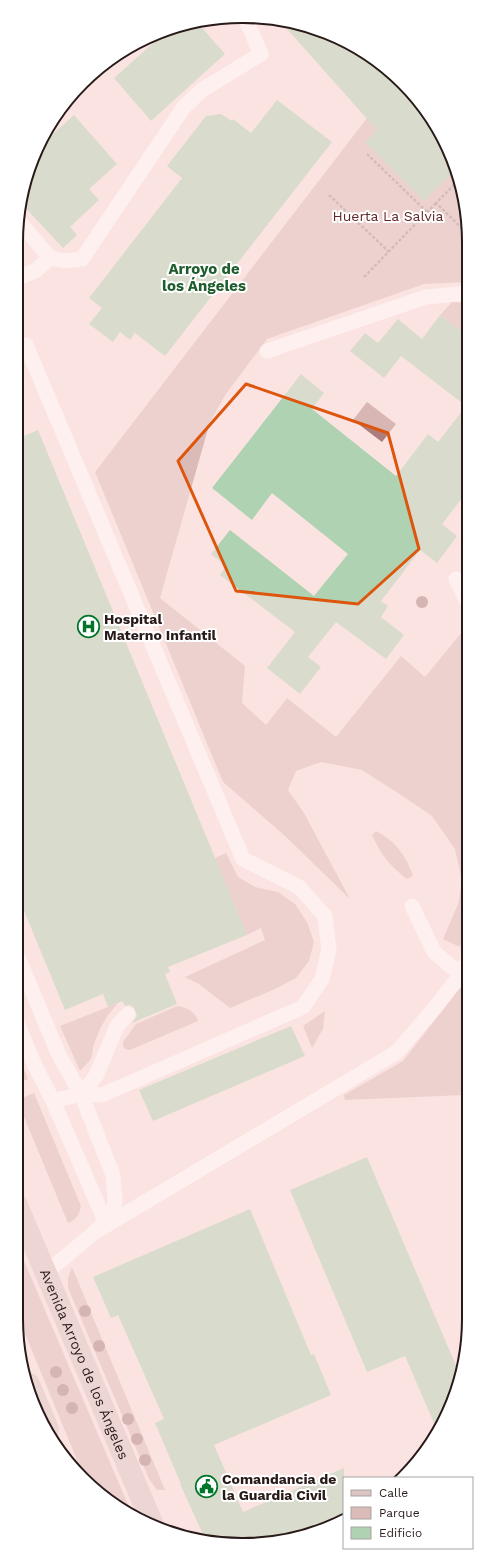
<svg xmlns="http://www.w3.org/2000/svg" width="485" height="1561" font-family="'Work Sans',sans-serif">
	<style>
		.green { fill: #dbbbb8 }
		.water { fill: #ac7e7b }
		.building { fill: #afd2b2 }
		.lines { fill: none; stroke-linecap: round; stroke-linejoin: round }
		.path { stroke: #a18d8c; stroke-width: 2.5; stroke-dasharray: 3 2; stroke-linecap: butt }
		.service { stroke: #fff; stroke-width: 15 }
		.secondary { stroke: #dcc4c3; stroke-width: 22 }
		.tree { fill: #a77c7b }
		.marked { fill: none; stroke: #de560d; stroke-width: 3; stroke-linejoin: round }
		.labels { text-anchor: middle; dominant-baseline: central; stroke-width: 4; stroke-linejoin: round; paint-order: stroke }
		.park-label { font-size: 14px; fill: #632727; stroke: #fff }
		.poi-label { font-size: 14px; font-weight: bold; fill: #281a19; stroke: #fff; text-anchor: start }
		.street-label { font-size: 14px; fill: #281a19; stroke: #fff }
		.neighbourhood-label { font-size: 15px; font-weight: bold; fill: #205d2d; stroke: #fff }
		.rim { fill: none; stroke: #281a19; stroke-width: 2 }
	</style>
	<rect width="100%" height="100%" fill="#fbe3e2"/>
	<g class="green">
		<polygon points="397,81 413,93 446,143 467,213 467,282 424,284 267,339 226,394 210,422 160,598 245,666 242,703 266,725 287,698 336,737 401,656 425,677 466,627 466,933 460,947 443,939 458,904 462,881 455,849 432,816 401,795 362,770 321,762 296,771 288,790 304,813 350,899 284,835 223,782 95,472 367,118 362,113"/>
		<polygon points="452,302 467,303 467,335 440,315"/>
		<path d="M376,831C395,841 406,855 413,876L407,879C389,865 382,856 372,835Z"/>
		<polygon points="226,853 238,877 255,887 278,892 295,904 307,922 314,942 309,961 296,978 273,990 230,1008 199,984 185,977 265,940 261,928 247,935 215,858"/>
		<polygon points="460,988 465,994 465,1095 345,1100 344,1095 403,1061"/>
		<polygon points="118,1003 108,1015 100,1029 94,1044 91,1059 80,1071 60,1026"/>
		<path d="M177,1006C186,1007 195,1011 198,1021L130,1050L125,1049L123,1046V1042L136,1024Z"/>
		<polygon points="325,1011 323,1029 312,1048 303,1026"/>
		<polygon points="17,1053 28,1079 17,1084"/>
		<path d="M34,1093L81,1206C79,1215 76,1220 68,1223L17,1100Z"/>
		<polygon points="16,1242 132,1514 84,1477 16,1312"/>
		<polygon points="72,1267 165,1490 157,1490 149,1479 68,1288 68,1278"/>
	</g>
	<polygon class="water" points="367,402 396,424 382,442 353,420"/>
	<g class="building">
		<polygon points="279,20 287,20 356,46 397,81 395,83 430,119 446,143 454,171 424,201 365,142 377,130"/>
		<polygon points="196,21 225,54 151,121 114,78 161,36"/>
		<polygon points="277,100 332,142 165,356 135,333 130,340 120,332 113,342 89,324 102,308 89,298 182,178 167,166 206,116 221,114 232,121 233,119 251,133"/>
		<polygon points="74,115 117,164 89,189 99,200 70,227 77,235 63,248 20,202 20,198 44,142"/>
		<polygon points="440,315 467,335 466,493 442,524 457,536 437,563 420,550 381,601 388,606 381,617 404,635 386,659 336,622 308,657 321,667 300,694 267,668 295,632 220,575 226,566 211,554 230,530 314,596 348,554 272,493 252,520 212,488 301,374 324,393 312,409 396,476 428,434 438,442 466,406 401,356 384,378 350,351 365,333 378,343 398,319 422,339"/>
		<polygon points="38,430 247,935 168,967 170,972 165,974 177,1004 132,1023 137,1016 134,1008 130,1005 125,1006 122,1001 108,1007 103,994 65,1010 18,896 19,438"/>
		<polygon points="291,1026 305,1056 153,1121 139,1090"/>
		<polygon points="367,1157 460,1375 437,1430 405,1356 367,1372 290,1190"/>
		<polygon points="250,1209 311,1355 314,1354 331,1395 214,1445 243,1512 344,1468 344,1516 296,1538 213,1543 206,1541 180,1484 181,1484 155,1423 164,1419 118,1315 111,1318 93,1277"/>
	</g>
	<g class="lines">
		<g class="path">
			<polyline points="367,154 427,212"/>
			<polyline points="458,181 436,203 467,233"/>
			<polyline points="329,195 389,252"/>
			<polyline points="364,277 436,203"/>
		</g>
		<g class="service">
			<polyline points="20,222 50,258 65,261 82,259 184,107 202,90 261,54 246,20"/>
			<polyline points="20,277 35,271 50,258"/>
			<polyline points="20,349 26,345 243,859 299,887 325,916 329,950 322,979 303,1007 102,1095 81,1094 53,1101"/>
			<polyline points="267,351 426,297 467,293"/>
			<polyline points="456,579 466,600"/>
			<polyline points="412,906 434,952 465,978"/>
			<polyline points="17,955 59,1055 81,1094 113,1175 115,1200 113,1213 95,1232 47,1272"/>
			<polyline points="17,1022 34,1064 53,1101 105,1221"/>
			<polyline points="81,1094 96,1076 117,1026 128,1014"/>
			<polyline points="95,1232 397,1052 437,1005 461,974 465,965"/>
		</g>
		<g class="secondary">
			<path id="s1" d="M16,1203L153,1525"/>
			<polyline points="29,1384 48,1429"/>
		</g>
	</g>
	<g class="tree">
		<circle cx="422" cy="602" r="6"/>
		<circle cx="85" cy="1311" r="6"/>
		<circle cx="99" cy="1346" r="6"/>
		<circle cx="56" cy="1372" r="6"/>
		<circle cx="63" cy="1390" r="6"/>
		<circle cx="72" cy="1408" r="6"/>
		<circle cx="128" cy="1419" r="6"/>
		<circle cx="137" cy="1439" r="6"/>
		<circle cx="145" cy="1460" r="6"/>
	</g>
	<path d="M0 0H485V1561H0ZM246,384L388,433L419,549L358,604L236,591L178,461Z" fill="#fbe3e2" fill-opacity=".55" fill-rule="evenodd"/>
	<path class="marked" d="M246,384L388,433L419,549L358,604L236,591L178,461Z"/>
	<defs>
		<symbol id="hospital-ring" viewBox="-11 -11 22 22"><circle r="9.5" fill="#fff" stroke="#01762b" stroke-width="1.5"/><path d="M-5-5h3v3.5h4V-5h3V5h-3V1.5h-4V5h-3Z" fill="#01762b"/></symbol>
		<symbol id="civic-ring" viewBox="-11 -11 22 22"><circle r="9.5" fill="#fff" stroke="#01762b" stroke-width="1.5"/><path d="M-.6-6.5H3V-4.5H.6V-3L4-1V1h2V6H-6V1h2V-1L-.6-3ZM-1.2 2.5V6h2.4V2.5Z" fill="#01762b"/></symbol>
	</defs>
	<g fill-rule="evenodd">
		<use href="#hospital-ring" x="76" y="614" width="25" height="25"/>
		<use href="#civic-ring" x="194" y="1474" width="25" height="25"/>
	</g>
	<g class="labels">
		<g class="park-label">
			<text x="388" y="216">Huerta La Salvia</text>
		</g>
		<g class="poi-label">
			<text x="104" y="619">Hospital<tspan x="104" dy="16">Materno Infantil</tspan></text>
			<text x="222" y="1479">Comandancia de<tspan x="222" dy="16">la Guardia Civil</tspan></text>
		</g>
		<g class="street-label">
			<text stroke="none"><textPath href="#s1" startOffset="175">Avenida Arroyo de los Ángeles</textPath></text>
		</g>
		<g class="neighbourhood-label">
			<text x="204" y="269">Arroyo de<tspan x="204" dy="17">los Ángeles</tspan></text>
		</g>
	</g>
	<path d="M0 0H485V1561H0ZM242 23H243A219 219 0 0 1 462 242V1319A219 219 0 0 1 243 1538H242A219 219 0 0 1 23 1319V242A219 219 0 0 1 242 23Z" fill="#fff" fill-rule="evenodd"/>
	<path class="rim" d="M242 23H243A219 219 0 0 1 462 242V1319A219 219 0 0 1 243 1538H242A219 219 0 0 1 23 1319V242A219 219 0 0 1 242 23Z"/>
	<rect x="343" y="1477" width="130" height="72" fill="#ffffff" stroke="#a9a3a3"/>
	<rect x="351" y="1490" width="20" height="6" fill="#dcc4c3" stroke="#a9a3a3"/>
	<text x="379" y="1497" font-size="12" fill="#281a19">Calle</text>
	<rect x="351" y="1507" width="20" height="12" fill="#dbbbb8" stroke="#a9a3a3"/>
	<text x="379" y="1517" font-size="12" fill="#281a19">Parque</text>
	<rect x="351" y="1527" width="20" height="12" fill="#afd2b2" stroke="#a9a3a3"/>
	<text x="379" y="1537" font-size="12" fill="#281a19">Edificio</text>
</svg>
